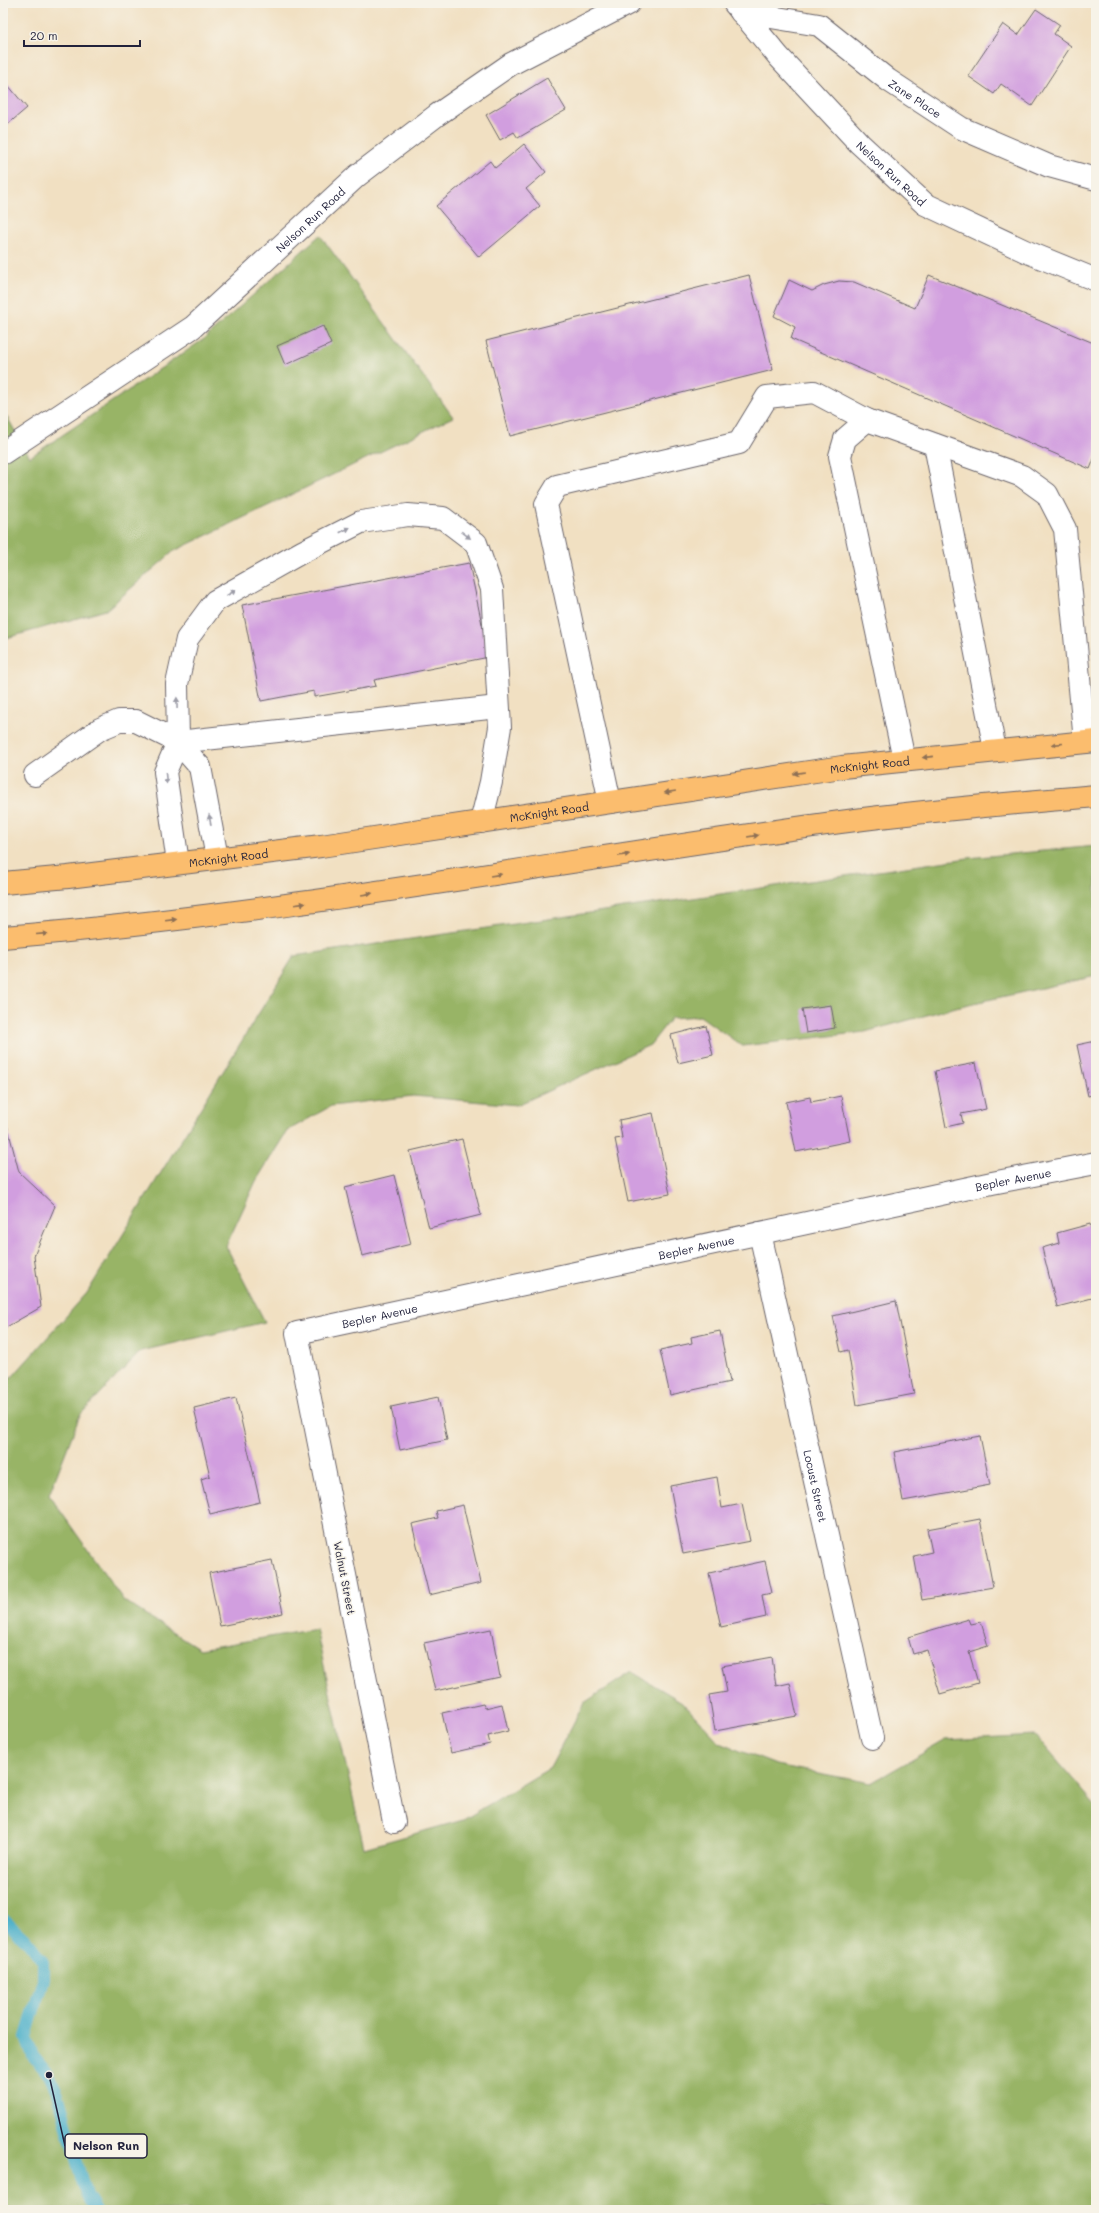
<svg xmlns="http://www.w3.org/2000/svg" width="1099" height="2213" font-family="Mali,sans-serif">
	<style>
		.forest { fill: #98b466; stroke: #5d6b50 }
		.lines { fill: none; stroke-linecap: round; stroke-linejoin: round }
		.stream { stroke: #4aafc9; stroke-width: 12 }
		.building { fill: #d19edf }
		.service-casing { stroke: #6a646a; stroke-width: 24 }
		.minor-casing { stroke: #6a646a; stroke-width: 24 }
		.trunk-casing { stroke: #6a646a; stroke-width: 24 }
		.service { stroke: #fff; stroke-width: 22 }
		.minor { stroke: #fff; stroke-width: 22 }
		.trunk { stroke: #fbbd6e; stroke-width: 22 }
		.oneway { fill: #9c9ca7 }
		.oneway2 { fill: #8e7054 }
		.labels { text-anchor: middle; dominant-baseline: central; stroke-width: 3; stroke-linejoin: round; paint-order: stroke }
		.street-label { font-size: 11px; fill: #22223b; stroke: #f7f3e8 }
		.leader { fill: none; stroke: #22223b; stroke-width: 1.5 }
		.callout-dot { fill: #22223b; stroke: #f7f3e8; stroke-width: 1.5 }
		.callout { fill: #f7f3e8; stroke: #22223b; stroke-width: 1.5 }
		.callout-label { font-size: 12px; text-anchor: middle; font-weight: bold; fill: #22223b }
	</style>
	<rect width="100%" height="100%" fill="#f7f3e8"/>
	<filter id="ink" filterUnits="userSpaceOnUse"><feTurbulence type="fractalNoise" baseFrequency=".025" numOctaves="2"/><feDisplacementMap in="SourceGraphic" scale="8" xChannelSelector="R" yChannelSelector="G"/><feConvolveMatrix kernelMatrix="1 2 1 2 8 2 1 2 1" color-interpolation-filters="sRGB"/></filter>
	<filter id="wash" filterUnits="userSpaceOnUse"><feTurbulence type="fractalNoise" baseFrequency=".012" numOctaves="4" result="noise"/><feDisplacementMap in="SourceGraphic" scale="16" xChannelSelector="R" yChannelSelector="G"/><feGaussianBlur stdDeviation="0.9" result="paint"/><feColorMatrix in="noise" values="0 0 0 0 0 0 0 0 0 0 0 0 0 0 0 0 0 1.4 0 .05"/><feComposite in="paint" operator="in"/></filter>
	<g filter="url(#wash)">
		<rect width="100%" height="100%" fill="#f1e0c2"/>
		<g class="forest">
			<polygon points="320,235 453,417 174,551 106,610 3,639 3,410 30,457 204,339"/>
			<polygon points="1096,846 1096,976 956,1007 865,1032 742,1046 700,1016 671,1018 650,1045 517,1105 413,1096 331,1106 287,1131 256,1181 226,1246 265,1322 141,1351 80,1415 49,1495 124,1601 200,1649 316,1629 364,1848 463,1820 550,1768 584,1703 632,1672 682,1702 720,1743 776,1765 871,1783 946,1740 1035,1735 1096,1806 1096,2210 3,2210 3,1381 13,1376 87,1293 294,956 968,858"/>
		</g>
		<g class="lines">
			<polyline class="stream" points="3,1919 30,1944 43,1962 43,1979 26,2037 33,2056 49,2075 58,2094 86,2195 95,2210"/>
		</g>
		<g id="blocks">
			<g class="building">
				<polygon points="1036,9 1060,25 1054,34 1071,46 1032,106 1001,84 994,94 968,76 1003,24 1018,35"/>
				<polygon points="547,78 566,110 518,138 514,132 500,140 486,115"/>
				<polygon points="3,79 27,108 7,125 3,121"/>
				<polygon points="524,144 546,172 526,189 540,206 479,257 436,206 490,161 495,168"/>
				<polygon points="749,275 773,370 510,436 486,341"/>
				<polygon points="929,275 1096,344 1096,454 1090,469 791,339 795,327 774,316 789,280 812,291 824,285 839,281 854,282 915,308"/>
				<polygon points="323,326 331,344 285,365 277,346"/>
				<polygon points="469,563 489,657 374,680 376,686 314,697 314,691 261,701 242,605"/>
				<polygon points="831,1005 835,1028 806,1033 802,1009"/>
				<polygon points="706,1026 713,1055 678,1063 671,1035"/>
				<polygon points="1096,1041 1096,1094 1088,1096 1077,1045"/>
				<polygon points="976,1063 986,1109 961,1114 963,1123 946,1127 935,1071"/>
				<polygon points="841,1096 850,1141 796,1152 786,1102 810,1097 811,1102"/>
				<polygon points="653,1113 670,1194 628,1202 615,1139 622,1138 619,1120"/>
				<polygon points="3,1120 6,1121 19,1172 55,1206 34,1256 41,1307 3,1329"/>
				<polygon points="462,1139 481,1215 429,1228 410,1151"/>
				<polygon points="394,1175 411,1244 362,1256 345,1187"/>
				<polygon points="1090,1224 1096,1247 1096,1297 1057,1307 1042,1248 1059,1243 1057,1233"/>
				<polygon points="896,1301 914,1394 857,1405 848,1350 841,1352 833,1316"/>
				<polygon points="720,1331 730,1382 670,1395 660,1350 692,1343 691,1337"/>
				<polygon points="438,1397 447,1440 400,1450 391,1407"/>
				<polygon points="236,1398 260,1502 210,1514 201,1479 210,1476 194,1408"/>
				<polygon points="980,1436 990,1485 903,1501 894,1452"/>
				<polygon points="717,1477 722,1508 742,1504 750,1541 683,1554 670,1486"/>
				<polygon points="463,1505 481,1583 429,1595 412,1524 438,1518 436,1511"/>
				<polygon points="980,1519 993,1587 922,1600 914,1556 932,1552 927,1529"/>
				<polygon points="272,1560 283,1613 220,1626 209,1573"/>
				<polygon points="765,1561 772,1593 762,1595 766,1617 721,1627 709,1573"/>
				<polygon points="969,1619 971,1624 981,1622 988,1646 969,1652 978,1683 940,1694 927,1650 913,1654 908,1637"/>
				<polygon points="491,1629 500,1677 435,1691 424,1643"/>
				<polygon points="772,1657 776,1686 790,1683 797,1716 715,1731 709,1695 727,1692 722,1666"/>
				<polygon points="483,1704 485,1708 502,1704 508,1731 488,1736 490,1744 451,1753 442,1713"/>
			</g>
		</g>
	</g>
	<g filter="url(#ink)">
		<use href="#blocks" fill-opacity="0" stroke="#6a646a" stroke-width="1"/>
		<g class="lines">
			<defs>
				<g id="service">
					<polyline points="935,445 995,750"/>
					<polyline points="178,742 498,707"/>
					<polyline points="904,760 840,456 845,439 867,420 1022,476 1047,494 1065,529 1085,742"/>
					<polyline points="35,775 100,729 119,721 136,721 178,742 200,767 217,858"/>
					<polyline points="610,802 546,504 557,486 739,443 767,397 814,392 867,420"/>
					<polyline points="178,863 165,772 178,742 177,684 187,639 215,601 302,552 361,522 408,515 443,518 476,543 492,589 500,727 491,782 481,822"/>
				</g>
				<g id="minor">
					<path id="s1" d="M734,3L779,57L860,144L925,204L1025,251L1096,280"/>
					<path id="s2" d="M741,12L819,25L888,80L961,128L1049,166L1096,179"/>
					<path id="s3" d="M3,453L193,327L357,176L437,115L511,64L629,3"/>
					<path id="s4" d="M760,1233L872,1738"/>
					<path id="s5" d="M394,1822L297,1333L992,1183L1096,1163"/>
				</g>
				<g id="trunk">
					<path id="s6" d="M3,883L68,877L321,846L842,767L1096,741"/>
					<path d="M3,937C287,914 566,859 848,821C930,810 1013,803 1096,796"/>
				</g>
			</defs>
			<use href="#service" class="service-casing"/>
			<use href="#minor" class="minor-casing"/>
			<use href="#trunk" class="trunk-casing"/>
			<use href="#service" class="service"/>
			<use href="#minor" class="minor"/>
			<use href="#trunk" class="trunk"/>
		</g>
		<defs><path id="oneway-solid" d="M-6-.8H1V-3.2L6.5 0L1 3.2V.8H-6Z"/></defs>
		<g class="oneway">
			<use href="#oneway-solid" transform="translate(345 530) rotate(-27)"/>
			<use href="#oneway-solid" transform="translate(466 535) rotate(37)"/>
			<use href="#oneway-solid" transform="translate(231 593) rotate(-30)"/>
			<use href="#oneway-solid" transform="translate(177 703) rotate(-91)"/>
			<use href="#oneway-solid" transform="translate(166 778) rotate(84)"/>
			<use href="#oneway-solid" transform="translate(210 820) rotate(-100)"/>
		</g>
		<g class="oneway2">
			<use href="#oneway-solid" transform="translate(1057 744) rotate(175)"/>
			<use href="#oneway-solid" transform="translate(928 757) rotate(174)"/>
			<use href="#oneway-solid" transform="translate(799 773) rotate(171)"/>
			<use href="#oneway-solid" transform="translate(670 792) rotate(171)"/>
			<use href="#oneway-solid" transform="translate(753 836) rotate(-9)"/>
			<use href="#oneway-solid" transform="translate(624 855) rotate(-9)"/>
			<use href="#oneway-solid" transform="translate(496 875) rotate(-9)"/>
			<use href="#oneway-solid" transform="translate(367 894) rotate(-9)"/>
			<use href="#oneway-solid" transform="translate(300 904) rotate(-7)"/>
			<use href="#oneway-solid" transform="translate(171 920) rotate(-7)"/>
			<use href="#oneway-solid" transform="translate(42 934) rotate(-5)"/>
		</g>
	</g>
	<g class="labels">
		<g class="street-label">
			<text stroke="none"><textPath href="#s2" startOffset="200">Zane Place</textPath></text>
			<text stroke="none"><textPath href="#s1" startOffset="232">Nelson Run Road</textPath></text>
			<text stroke="none"><textPath href="#s3" startOffset="387">Nelson Run Road</textPath></text>
			<text stroke="none"><textPath href="#s6" startOffset="875">McKnight Road</textPath></text>
			<text stroke="none"><textPath href="#s6" startOffset="551">McKnight Road</textPath></text>
			<text stroke="none"><textPath href="#s6" startOffset="227">McKnight Road</textPath></text>
			<text stroke="none"><textPath href="#s5" startOffset="1231">Bepler Avenue</textPath></text>
			<text stroke="none"><textPath href="#s5" startOffset="907">Bepler Avenue</textPath></text>
			<text stroke="none"><textPath href="#s5" startOffset="583">Bepler Avenue</textPath></text>
			<text stroke="none"><textPath href="#s4" startOffset="259">Locust Street</textPath></text>
			<text transform="translate(345 1578) rotate(79)">Walnut Street</text>
		</g>
	</g>
	<path class="leader" d="M49 2075L65 2146"/>
	<circle class="callout-dot" cx="49" cy="2075" r="4"/>
	<rect class="callout" x="65" y="2134" width="82" height="24" rx="4"/>
	<g class="callout-label">
		<text x="106" y="2150">Nelson Run</text>
	</g>
	<rect width="1099" height="2213" fill="none" stroke="#f7f3e8" stroke-width="16"/>
	<path d="M24 40v6h116v-6" fill="none" stroke="#22223b" stroke-width="2"/>
	<text x="30" y="40" font-size="12" fill="#22223b" stroke="#f7f3e8" stroke-width="3" paint-order="stroke">20 m</text>
</svg>
